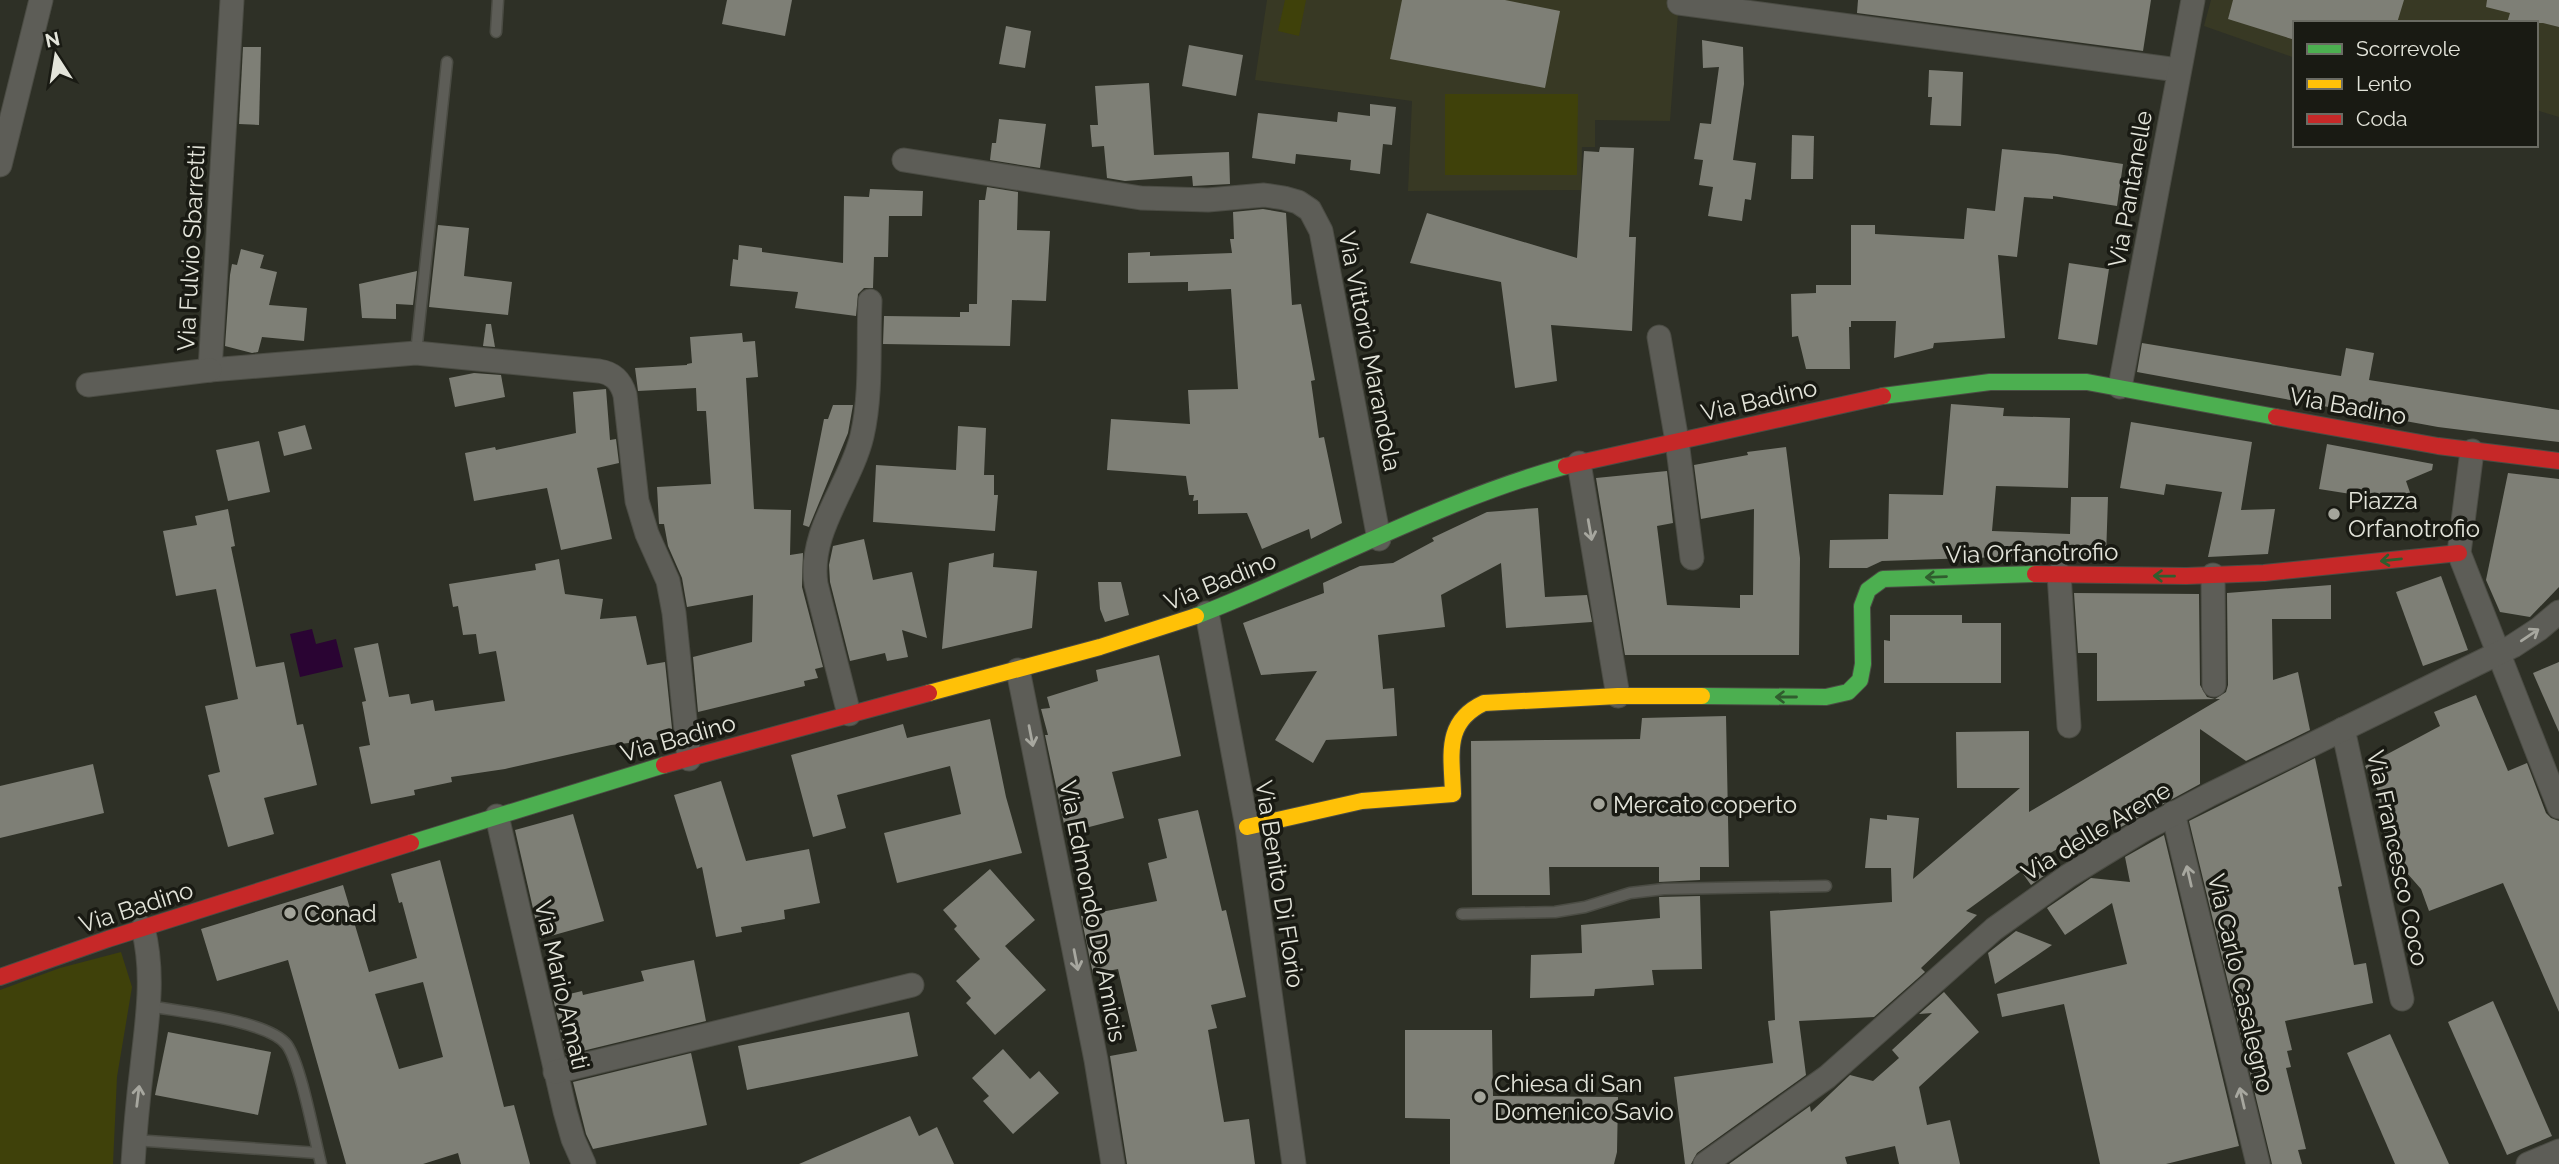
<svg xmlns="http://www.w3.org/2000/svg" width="2559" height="1164" font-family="Raleway,sans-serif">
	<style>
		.built { fill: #383924 }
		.green { fill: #3f410a }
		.water { fill: #2a0433 }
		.building { fill: #7e7f76; fill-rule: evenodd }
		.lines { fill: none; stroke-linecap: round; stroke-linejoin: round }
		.lane-casing { stroke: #4b4c44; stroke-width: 13 }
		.street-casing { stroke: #4b4c44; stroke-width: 25 }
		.fast-casing { stroke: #4b4c44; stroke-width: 18 }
		.slow-casing { stroke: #4b4c44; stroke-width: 18 }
		.jam-casing { stroke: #4b4c44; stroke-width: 18 }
		.lane { stroke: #5d5d57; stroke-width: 10 }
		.street { stroke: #5d5d57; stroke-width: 23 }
		.fast { stroke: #4caf50; stroke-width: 16 }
		.slow { stroke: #ffc107; stroke-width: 16 }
		.jam { stroke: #c62828; stroke-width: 16 }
		.oneway { stroke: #a7a79f }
		.oneway2 { stroke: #305d2e }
		.poi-dot { fill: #a4a59b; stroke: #191a13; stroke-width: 2.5 }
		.labels { text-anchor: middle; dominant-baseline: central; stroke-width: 7; stroke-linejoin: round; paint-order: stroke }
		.street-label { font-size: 24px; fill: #e3e4da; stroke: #191a13 }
		.poi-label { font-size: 24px; fill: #e3e4da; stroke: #191a13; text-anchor: start }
	</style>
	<rect width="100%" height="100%" fill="#2e3026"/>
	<g class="built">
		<polygon points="1267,0 1679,0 1670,121 1595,120 1595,147 1582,147 1581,190 1408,191 1412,101 1255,80"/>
		<polygon points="2211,0 2559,0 2559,117 2536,110 2536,23 2295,23 2295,58 2204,26"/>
	</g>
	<g class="green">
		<polygon points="1285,0 1306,0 1299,36 1278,31"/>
		<polygon points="1445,94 1578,94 1577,175 1445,175"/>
		<polygon points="121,952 132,987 117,1077 113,1164 0,1164 0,990 60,968"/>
	</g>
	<polygon class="water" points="312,629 316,644 336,639 343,667 300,677 290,634"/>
	<g class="building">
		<polygon points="727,0 792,0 785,36 722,24"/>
		<polygon points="1402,0 1505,0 1560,11 1545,88 1390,59"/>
		<polygon points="1858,0 2151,0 2143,51 1857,13"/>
		<polygon points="2233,0 2404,0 2397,23 2295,23 2295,40 2228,19"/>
		<polygon points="2487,0 2559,0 2559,27 2543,23 2507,23 2510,13 2486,7"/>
		<polygon points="1006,26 1031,31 1025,68 999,64"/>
		<polygon points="1702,40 1743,47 1744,84 1733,160 1756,163 1751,200 1745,199 1742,221 1708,216 1713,187 1699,185 1703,160 1694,159 1700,123 1711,124 1719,67 1703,68"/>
		<polygon points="1189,45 1243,55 1236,96 1182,86"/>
		<polygon points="243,47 261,47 259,125 239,124"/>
		<polygon points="1929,70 1963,72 1961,126 1930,125 1932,97 1928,97"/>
		<polygon points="1149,83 1154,155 1229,152 1230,184 1193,186 1192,176 1125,181 1107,178 1104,146 1092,147 1090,125 1098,125 1095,86"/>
		<polygon points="1370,104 1396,107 1392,145 1383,144 1380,174 1350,170 1351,160 1296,154 1295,164 1252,158 1258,113 1337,122 1338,112 1370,116"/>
		<polygon points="999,119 1046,124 1040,168 990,160 992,143 996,143"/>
		<polygon points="1792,135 1814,136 1813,179 1791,179"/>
		<polygon points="1600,147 1634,148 1629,237 1636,237 1632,331 1551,325 1557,381 1515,388 1501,282 1410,263 1427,213 1577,258 1584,151 1599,152"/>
		<polygon points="2002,149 2057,154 2123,164 2117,206 2053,196 2053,199 2024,197 2017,257 1998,255 2005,338 1934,343 1933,348 1894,358 1896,321 1851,321 1851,327 1849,327 1850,369 1806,369 1798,336 1792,337 1791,294 1816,293 1816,285 1851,285 1851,225 1875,225 1875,234 1964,239 1967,208 1995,211"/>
		<polygon points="987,187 1018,192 1017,230 1050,231 1046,301 1012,300 1010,346 883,344 884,316 960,317 960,312 969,312 969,304 977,304 979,200 985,200"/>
		<polygon points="870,189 923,191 922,216 889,216 888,257 874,257 873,288 864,288 858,294 856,316 795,308 798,292 730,286 733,259 738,260 739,245 762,248 762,252 843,263 844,196 869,197"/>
		<polygon points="1263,209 1286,213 1292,305 1301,304 1315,380 1311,381 1319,438 1324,437 1342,523 1311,539 1309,529 1262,549 1247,513 1198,514 1198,500 1193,501 1194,495 1189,495 1186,476 1107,470 1111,419 1190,424 1188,390 1238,389 1231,289 1188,291 1188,282 1128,283 1128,253 1150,252 1150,256 1232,253 1230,239 1234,239 1233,212"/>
		<polygon points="438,225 469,228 464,276 512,282 508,315 429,307"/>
		<polygon points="241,249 264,255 260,268 277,272 269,305 307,308 304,341 262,337 258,352 252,353 225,346 230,275 232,264 237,265"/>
		<polygon points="2069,263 2109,269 2097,345 2058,339"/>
		<polygon points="417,271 413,305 396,304 396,319 362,318 359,284"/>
		<polygon points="486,324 491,324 495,347 483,346"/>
		<polygon points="742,333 743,342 755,341 758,377 746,378 754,509 791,510 790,555 803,553 802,587 823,667 815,669 818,678 804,681 805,686 698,712 693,657 752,642 753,595 687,607 682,578 668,546 664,524 659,524 657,487 711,484 706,411 697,411 696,388 638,391 635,368 687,365 687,364 692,363 690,337"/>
		<polygon points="2142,343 2341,376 2346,348 2374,353 2369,380 2559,410 2559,442 2438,427 2137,372"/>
		<polygon points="474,373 501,375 505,397 455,407 449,378"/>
		<polygon points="606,389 610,440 616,439 619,463 597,468 612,539 561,550 547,488 474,501 465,453 495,447 496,450 576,433 573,392"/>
		<polygon points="1951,404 2004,408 2003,416 2070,418 2068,488 1996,486 1992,531 2070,534 2071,497 2108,497 2106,557 2030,556 1882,561 1867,568 1829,568 1830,540 1888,539 1889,494 1943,495"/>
		<polygon points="833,405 853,405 848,433 809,527 803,525 824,419 828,419"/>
		<polygon points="2131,422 2252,442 2241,510 2275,509 2268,554 2208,557 2222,492 2166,484 2164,495 2120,488"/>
		<polygon points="305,425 312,449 284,456 278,432"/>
		<polygon points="958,426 986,428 984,475 994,475 994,495 998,495 995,531 873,522 876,465 956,470"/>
		<polygon points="259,441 270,492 228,501 216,450"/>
		<polygon points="2327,444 2433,464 2432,470 2406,481 2414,504 2319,489"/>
		<polygon points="1786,447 1800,558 1799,655 1625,655 1596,478 1667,471 1673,523 1657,526 1667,605 1740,608 1740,595 1753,595 1754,509 1701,519 1694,465 1748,455 1747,452"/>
		<polygon points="2508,473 2559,479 2559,587 2530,617 2500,612 2486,580"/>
		<polygon points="1538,508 1545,597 1587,595 1592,622 1506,628 1501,563 1441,595 1445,627 1378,635 1383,689 1394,688 1397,736 1326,740 1313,763 1275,740 1317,671 1261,675 1243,623 1324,593 1323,583 1360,566 1393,563 1434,541 1432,538 1487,512"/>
		<polygon points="228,509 235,546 231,547 256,667 284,662 297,725 303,724 317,785 264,798 274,834 228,847 208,775 220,772 205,706 238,699 216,589 176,596 163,531 197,525 195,516"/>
		<polygon points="864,539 873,580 912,572 927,638 902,630 908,657 887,661 885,653 850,661 830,582 829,565 833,546"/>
		<polygon points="994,553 993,567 1037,571 1032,628 942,649 949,563"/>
		<polygon points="559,559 565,594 603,599 600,619 636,616 647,665 665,662 673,738 611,745 505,769 451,777 452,782 414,790 415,795 371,804 359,747 370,745 362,702 366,701 354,648 378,643 389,697 409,694 411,704 433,700 435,711 505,701 496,651 479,654 476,634 463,635 458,606 453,607 449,584 536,570 535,564"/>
		<polygon points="2441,576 2468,650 2423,666 2396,592"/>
		<polygon points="1098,582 1121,582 1129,615 1105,622 1100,609"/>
		<polygon points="2331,585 2331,619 2272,619 2273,680 2298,672 2310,730 2246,761 2200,729 2200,784 2119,828 2116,816 2020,870 2048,873 2031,885 2021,871 1966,911 1977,915 1921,968 1925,972 1874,1017 1799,1021 1806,1075 1697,1153 1691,1164 1685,1164 1674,1077 1773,1063 1768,1021 1775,1020 1770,911 1892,902 1891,868 1865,868 1870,818 1887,820 1887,815 1919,818 1913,879 2020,788 1957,788 1956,732 2029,731 2029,812 2220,699 2097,701 2097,653 2078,653 2074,593 2199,594 2200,685 2207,697 2215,699 2226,692 2228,685 2227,593"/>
		<polygon points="1890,615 1962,615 1962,623 2001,623 2001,683 1884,683 1884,640 1890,641"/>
		<polygon points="1159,655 1181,756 1112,772 1124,818 1066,833 1045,735 1048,735 1041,709 1050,708 1047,697 1098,681 1096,670"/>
		<polygon points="2559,662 2559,732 2533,673"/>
		<polygon points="2476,695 2508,771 2527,763 2546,813 2551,818 2559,821 2559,1012 2503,883 2429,911 2421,889 2392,856 2380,822 2379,793 2365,766 2440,726 2434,712"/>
		<polygon points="1726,716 1729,867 1700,867 1700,880 1659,882 1659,867 1549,867 1550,895 1472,895 1471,741 1640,739 1642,718"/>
		<polygon points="990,719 1006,797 1022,853 897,883 884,833 961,814 950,766 837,795 846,828 813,837 791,755 903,724 907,738"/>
		<polygon points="2315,758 2342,886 2338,887 2354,965 2366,963 2373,1003 2285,1021 2292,1050 2287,1051 2291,1067 2286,1068 2306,1149 2298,1150 2302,1164 2272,1164 2189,821"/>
		<polygon points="93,764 104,813 0,838 0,786"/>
		<polygon points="721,781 746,861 809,849 820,903 784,910 785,919 741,927 742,932 716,937 702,867 697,869 674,795"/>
		<polygon points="1198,810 1222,911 1226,910 1246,997 1211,1005 1217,1028 1208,1030 1224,1122 1249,1119 1255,1164 1127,1164 1110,1056 1137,1051 1118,969 1093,974 1081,916 1157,901 1148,863 1167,858 1158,819"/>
		<polygon points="573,814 604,921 540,939 515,830"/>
		<polygon points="2164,835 2239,1146 2166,1164 2100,1164 2064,1004 2002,1017 1997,994 2127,964 2112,903 2065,935 2047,908 2091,878 2130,882 2125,857"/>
		<path d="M440,860L504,1107L514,1105L530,1164H461L458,1153L423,1164H346L288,960L217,981L201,929L343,885L369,972L417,958L402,902L399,903L391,874ZM423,982L443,1057L399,1069L375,994Z"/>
		<polygon points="990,869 1035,920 1005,946 1046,990 995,1035 966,1003 971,998 956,981 980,959 954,929 957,926 943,910"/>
		<polygon points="1700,896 1702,969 1652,970 1654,985 1595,989 1594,996 1530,998 1531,955 1582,953 1581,925 1660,918 1659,897"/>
		<polygon points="2016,931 2052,945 1995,984 1988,953"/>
		<polygon points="694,960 706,1021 566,1055 553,998 582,991 583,995 644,981 641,971"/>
		<polygon points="1944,992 1979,1032 1919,1087 1927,1125 1950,1120 1960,1164 1899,1164 1895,1146 1845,1157 1847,1164 1729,1164 1810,1106 1811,1112 1850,1075 1873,1081 1899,1058 1892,1050 1932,1013 1919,1014"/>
		<polygon points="2493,1001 2552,1136 2507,1155 2448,1022"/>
		<polygon points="909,1012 918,1056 747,1090 738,1046"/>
		<polygon points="1405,1030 1492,1030 1493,1096 1618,1097 1617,1152 1614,1164 1450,1164 1450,1119 1405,1118"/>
		<polygon points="168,1032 271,1052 258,1115 155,1095"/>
		<polygon points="2390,1034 2449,1164 2395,1164 2347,1053"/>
		<polygon points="1003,1049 1030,1079 1039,1071 1059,1093 1013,1134 983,1101 989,1096 972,1078"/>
		<polygon points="691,1053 707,1125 593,1149 586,1134 573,1082"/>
		<polygon points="910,1116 919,1136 937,1127 954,1164 799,1164"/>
	</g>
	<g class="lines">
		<defs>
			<g id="lane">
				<polyline points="496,32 498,0"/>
				<polyline points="416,353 447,62"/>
				<polyline points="1462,914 1555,912 1585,907 1630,893 1664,889 1826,886"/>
				<path d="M149,1006C181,1012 268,1020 287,1045C301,1065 314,1137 321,1164"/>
				<polyline points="134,1140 318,1153"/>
			</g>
			<g id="street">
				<path d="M232,0L210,370L416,353L599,371C613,373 621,381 625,395L637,501L647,534L668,581L674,613L689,759"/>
				<polyline points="1679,3 2178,70"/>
				<polyline points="904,160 1141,198 1208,200 1264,195 1284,198 1298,202 1310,210 1321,231 1379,539"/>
				<polyline points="0,165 41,0"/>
				<polyline points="1659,337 1677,441 1692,558"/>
				<polyline points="88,385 210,370"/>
				<polyline points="2120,387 2193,0"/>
				<polyline points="2472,451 2459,553 2559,807"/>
				<polyline points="1579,463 1618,696"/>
				<polyline points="2059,574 2069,726"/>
				<polyline points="2213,575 2214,685"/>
				<polyline points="1207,613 1247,827 1294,1164"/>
				<polyline points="1018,670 1096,1060 1113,1164"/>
				<path d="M849,714L816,584C808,531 850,486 862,436C872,393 868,345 870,301"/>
				<polyline points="2343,729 2402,999"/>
				<polyline points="2173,813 2258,1164"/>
				<polyline points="497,816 565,1111 573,1139 584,1164"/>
				<polyline points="555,1072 912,985"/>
				<path d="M133,1164C135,1131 138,1100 142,1067C147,1020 155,975 143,928"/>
				<polyline points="1705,1164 1827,1077 1994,929 2068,876 2143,830 2209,795 2513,646 2539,629 2559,612"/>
				<polyline points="2528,1164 2559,1151"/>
			</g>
			<g id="fast">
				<polyline points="1883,396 1990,382 2087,382 2276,417"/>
				<path d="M1196,616C1320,568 1438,501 1566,466"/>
				<polyline points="1702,696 1826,697 1848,692 1860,680 1863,664 1862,606 1868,590 1883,579 2035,574"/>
				<polyline points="411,843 664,765"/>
			</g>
			<g id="slow">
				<polyline points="929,693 1100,647 1196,616"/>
				<path d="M1247,827L1362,801L1453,794C1452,756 1443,722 1484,703L1618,696H1702"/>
			</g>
			<g id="jam">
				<polyline points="2276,417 2438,446 2559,461"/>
				<polyline points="1566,466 1883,396"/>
				<polyline points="2035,574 2186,576 2264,573 2459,553"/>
				<polyline points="664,765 929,693"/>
				<polyline points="0,977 108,939 411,843"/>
			</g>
		</defs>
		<use href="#lane" class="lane-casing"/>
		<use href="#street" class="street-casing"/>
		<use href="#fast" class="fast-casing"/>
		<use href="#slow" class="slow-casing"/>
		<use href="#jam" class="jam-casing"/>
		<use href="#lane" class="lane"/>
		<use href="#street" class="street"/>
		<use href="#fast" class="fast"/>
		<use href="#slow" class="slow"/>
		<use href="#jam" class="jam"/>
	</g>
	<defs><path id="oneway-shaft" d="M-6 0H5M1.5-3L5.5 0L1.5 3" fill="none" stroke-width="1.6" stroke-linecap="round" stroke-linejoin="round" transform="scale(1.75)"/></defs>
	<g class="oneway">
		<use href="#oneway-shaft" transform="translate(1590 530) rotate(80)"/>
		<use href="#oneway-shaft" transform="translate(2530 635) rotate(-34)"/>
		<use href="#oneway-shaft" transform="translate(1031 736) rotate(79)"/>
		<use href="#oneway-shaft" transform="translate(2189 876) rotate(-103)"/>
		<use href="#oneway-shaft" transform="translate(1076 960) rotate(79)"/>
		<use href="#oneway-shaft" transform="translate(138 1096) rotate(-83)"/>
		<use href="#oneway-shaft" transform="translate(2242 1098) rotate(-103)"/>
	</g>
	<g class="oneway2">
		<use href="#oneway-shaft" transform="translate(2391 560) rotate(174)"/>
		<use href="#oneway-shaft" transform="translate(2164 576) rotate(-179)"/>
		<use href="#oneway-shaft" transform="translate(1936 577) rotate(178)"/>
		<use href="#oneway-shaft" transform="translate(1786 697) rotate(-180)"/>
	</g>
	<g class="poi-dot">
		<circle cx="2334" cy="514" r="7"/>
		<circle cx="1599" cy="804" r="7"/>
		<circle cx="290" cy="913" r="7"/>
		<circle cx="1480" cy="1097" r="7"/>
	</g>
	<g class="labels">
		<g class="street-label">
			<text transform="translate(2130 189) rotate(-80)">Via Pantanelle</text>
			<text transform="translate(191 248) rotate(-87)">Via Fulvio Sbarretti</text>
			<text transform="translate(1370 351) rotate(79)">Via Vittorio Marandola</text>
			<text transform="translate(1759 400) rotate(-13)">Via Badino</text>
			<text transform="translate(2348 406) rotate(10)">Via Badino</text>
			<text transform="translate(2032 553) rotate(-1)">Via Orfanotrofio</text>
			<text transform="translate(1220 581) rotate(-22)">Via Badino</text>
			<text transform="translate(678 738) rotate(-16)">Via Badino</text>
			<text transform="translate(2096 831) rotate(-31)">Via delle Arene</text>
			<text transform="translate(2398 858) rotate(78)">Via Francesco Coco</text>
			<text transform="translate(1280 884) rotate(81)">Via Benito Di Florio</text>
			<text transform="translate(136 907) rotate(-18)">Via Badino</text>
			<text transform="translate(1093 911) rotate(79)">Via Edmondo De Amicis</text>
			<text transform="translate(2241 983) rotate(77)">Via Carlo Casalegno</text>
			<text transform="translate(562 985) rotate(77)">Via Mario Amati</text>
		</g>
		<g class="poi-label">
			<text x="2348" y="500">Piazza<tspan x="2348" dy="28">Orfanotrofio</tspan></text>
			<text x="1613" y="804">Mercato coperto</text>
			<text x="304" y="913">Conad</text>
			<text x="1494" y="1083">Chiesa di San<tspan x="1494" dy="28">Domenico Savio</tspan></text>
		</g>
	</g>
	<rect x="2293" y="21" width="245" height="126" fill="#191a13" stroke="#6a6b63" stroke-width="2"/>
	<rect x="2307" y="44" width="35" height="10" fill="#4caf50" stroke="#6a6b63" stroke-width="2"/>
	<text x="2356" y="56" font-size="21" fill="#e3e4da">Scorrevole</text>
	<rect x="2307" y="79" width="35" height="10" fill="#ffc107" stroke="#6a6b63" stroke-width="2"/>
	<text x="2356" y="91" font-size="21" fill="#e3e4da">Lento</text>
	<rect x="2307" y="114" width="35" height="10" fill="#c62828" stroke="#6a6b63" stroke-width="2"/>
	<text x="2356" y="126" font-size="21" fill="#e3e4da">Coda</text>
	<g transform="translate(56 56) rotate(348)" stroke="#191a13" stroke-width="5" paint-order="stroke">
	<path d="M0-5L12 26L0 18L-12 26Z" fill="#e3e4da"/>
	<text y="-10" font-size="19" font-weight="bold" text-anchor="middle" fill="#e3e4da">N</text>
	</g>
</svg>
